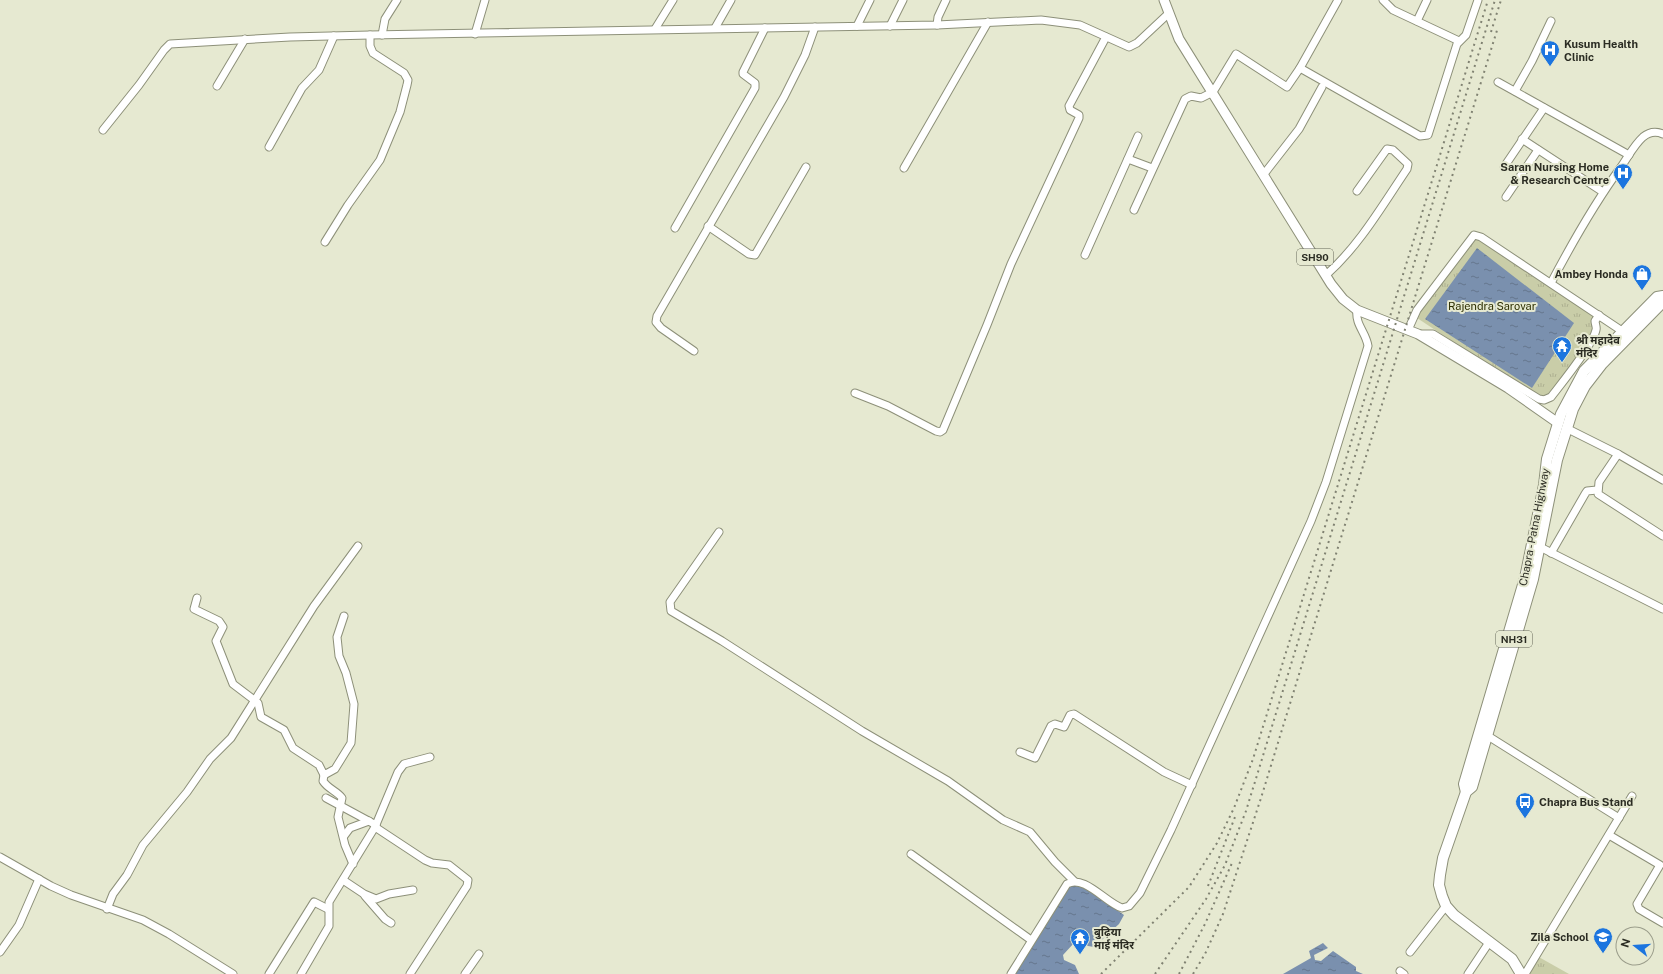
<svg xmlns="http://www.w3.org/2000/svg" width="1663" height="974" font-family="'Public Sans','Noto Sans Devanagari',sans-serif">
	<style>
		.park { fill: url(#park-tufts) }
		.water { fill: url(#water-ripples) }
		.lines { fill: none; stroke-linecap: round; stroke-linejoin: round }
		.minor-casing { stroke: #8d9079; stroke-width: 9 }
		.major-casing { stroke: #8d9079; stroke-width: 11 }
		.highway-casing { stroke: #8d9079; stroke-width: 12 }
		.minor { stroke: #fff; stroke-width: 7 }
		.major { stroke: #fff; stroke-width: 9 }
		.highway { stroke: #fff; stroke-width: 10 }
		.rail { stroke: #808272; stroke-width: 2; stroke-dasharray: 2 4; stroke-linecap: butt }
		.labels { text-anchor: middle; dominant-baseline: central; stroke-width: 4; stroke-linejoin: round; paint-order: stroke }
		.shield { fill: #e6e9d1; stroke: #636557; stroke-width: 1 }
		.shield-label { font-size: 10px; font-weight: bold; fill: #2b2c23 }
		.poi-label { font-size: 11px; font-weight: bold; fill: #2b2c23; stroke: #e6e9d1; text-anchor: start }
		.park-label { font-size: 11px; fill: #2c2e00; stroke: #e6e9d1 }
		.street-label { font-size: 11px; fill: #2b2c23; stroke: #e6e9d1 }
	</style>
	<defs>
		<pattern id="park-tufts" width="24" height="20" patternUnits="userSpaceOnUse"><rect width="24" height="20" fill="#c9cda8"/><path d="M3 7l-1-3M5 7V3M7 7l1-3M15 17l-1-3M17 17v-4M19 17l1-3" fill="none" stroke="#adb090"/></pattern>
		<pattern id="water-ripples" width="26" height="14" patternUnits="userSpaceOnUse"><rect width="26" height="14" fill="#7a90ae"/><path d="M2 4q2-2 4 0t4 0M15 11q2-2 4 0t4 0" fill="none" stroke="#64768d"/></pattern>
	</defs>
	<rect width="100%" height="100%" fill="#e6e9d1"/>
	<g class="park">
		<polygon points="1476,233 1603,318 1552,395 1540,399 1414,316"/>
		<polygon points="1537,956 1569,974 1526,974"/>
	</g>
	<g class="water">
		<polygon points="1477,248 1574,323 1532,388 1425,319"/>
		<polygon points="1068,885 1083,886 1124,915 1119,924 1094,947 1088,946 1080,940 1074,943 1063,955 1064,960 1075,965 1079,974 1015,974"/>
		<polygon points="1323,943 1328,948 1314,955 1315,960 1321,961 1333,951 1356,967 1356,971 1363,974 1283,974 1311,958 1309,951"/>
	</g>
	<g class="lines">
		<defs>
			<g id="minor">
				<polyline points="1383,0 1393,10 1459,41"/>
				<polyline points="1417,21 1427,0"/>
				<polyline points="937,25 938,17 946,0"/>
				<polyline points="857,26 870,0"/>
				<polyline points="890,26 903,0"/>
				<polyline points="715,28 731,0"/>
				<polyline points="655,29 673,0"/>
				<polyline points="475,34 485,0"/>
				<polyline points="382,35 385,19 397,0"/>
				<polyline points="1300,68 1338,0"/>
				<polyline points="1498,82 1629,155"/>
				<polyline points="217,86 245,39"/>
				<polyline points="1515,91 1532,61 1551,21"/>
				<polyline points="103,130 139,85 164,50 170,44 290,37 370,35 937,25 1041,20 1080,25 1129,47 1137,43 1168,14"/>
				<polyline points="1522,139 1603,192"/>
				<polyline points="269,147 302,88 319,70 334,36"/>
				<polyline points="1128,159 1152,168"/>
				<polyline points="1504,167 1544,108"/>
				<polyline points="904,168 988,22"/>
				<polyline points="1264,174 1299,129 1322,87"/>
				<polyline points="1506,197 1538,150"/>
				<polyline points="1134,210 1185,99 1191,96 1201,98 1213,92 1236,54 1287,87 1300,68 1420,136 1428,135 1457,44 1466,35 1478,0"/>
				<polyline points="708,226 749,254 755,255 806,167"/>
				<polyline points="675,228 755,88 755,83 743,74 743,72 765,28"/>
				<polyline points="325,242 348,205 380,160 400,112 407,85 408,80 404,73 373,53 370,46 370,35"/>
				<polyline points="1085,255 1138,136"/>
				<path d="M1326,275C1359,246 1382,206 1407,169L1408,164L1393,150L1387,149L1357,191"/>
				<path d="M1551,283C1572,243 1594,204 1621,167C1628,157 1634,145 1643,137C1649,132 1656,131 1663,134"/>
				<polyline points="1408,330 1417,310 1474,235 1481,237 1622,331"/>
				<path d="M1418,334H1433L1539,399L1544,400L1551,397C1561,384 1593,345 1596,330C1597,327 1595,324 1595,321L1599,315"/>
				<polyline points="694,351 661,328 656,322 657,316 784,97 805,55 815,27"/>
				<polyline points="855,393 888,406 936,431 940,432 943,430 987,325 1011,264 1079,118 1079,115 1070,110 1069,106 1106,37"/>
				<polyline points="1566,428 1618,454 1663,480"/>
				<polyline points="1618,454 1599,482 1598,494 1663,536"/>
				<polyline points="719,532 670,602 671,611 722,641 862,731 948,781 1003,820 1030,832 1055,862 1074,881"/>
				<polyline points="1540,547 1663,609"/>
				<polyline points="1551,553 1585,494 1587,491 1597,490"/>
				<polyline points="197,598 194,609 219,621 223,627 216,641 233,684 258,703 261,717 284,730 293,748 319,765 324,775 335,769 351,743 354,704 346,673 339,656 337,637 344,616"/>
				<polyline points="1488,736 1619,818"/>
				<polyline points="1020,752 1035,758 1051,726 1055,724 1064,727 1070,715 1074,714 1164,772 1192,785"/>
				<path d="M324,775L323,781C328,789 337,791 342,798L338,817L345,845L353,864"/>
				<polyline points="326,798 376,825"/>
				<polyline points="375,827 425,860 432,863 449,865 468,880 467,886 410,974"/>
				<polyline points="1609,835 1660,865 1637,904 1639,909 1663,923"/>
				<polyline points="344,836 350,828 369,821"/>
				<polyline points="911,854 1031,940"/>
				<polyline points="0,857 51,886 71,895 143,920 169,934 233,974"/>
				<polyline points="343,880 364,894 376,899 389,894 413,890"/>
				<polyline points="365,896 385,919 391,923"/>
				<polyline points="107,909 113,894 127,875 143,845 187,792 210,759 231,738 314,606 358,546"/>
				<polyline points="0,952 19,925 39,879"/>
				<polyline points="1410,952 1446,906"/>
				<polyline points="1400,971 1404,974"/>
				<polyline points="269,974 314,902 328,909"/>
				<polyline points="301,974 329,926 329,902 375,827 398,772 404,764 430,757"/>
				<polyline points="465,974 479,954"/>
				<path d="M1011,974L1067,884C1084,874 1106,903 1122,908L1129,906L1140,893L1171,830L1311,521L1326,482L1368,346C1366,332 1355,325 1357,310"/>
				<polyline points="1468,974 1490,941"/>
				<polyline points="1525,974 1632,796"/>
			</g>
			<polyline id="major" points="1164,0 1179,39 1331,284 1343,299 1357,310 1418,334 1508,388 1558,423"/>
			<g id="highway">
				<polyline points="1466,792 1464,784 1525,578 1544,485 1547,459 1561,414 1584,371 1657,297 1663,296"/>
				<polyline points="1521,974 1512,959 1454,915 1446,906 1442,896 1439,885 1440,875 1443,858 1466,792 1472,787 1533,579 1557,460 1573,409 1585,386 1602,364 1662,303 1662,297"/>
			</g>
		</defs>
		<use href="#minor" class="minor-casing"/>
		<use href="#major" class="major-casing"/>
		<use href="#highway" class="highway-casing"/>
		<use href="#minor" class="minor"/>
		<use href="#major" class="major"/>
		<use href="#highway" class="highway"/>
		<g class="rail">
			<polyline points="1491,32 1501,0"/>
			<polyline points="1208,886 1235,817"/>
			<polyline points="1101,974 1189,887 1217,843 1234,808 1253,759 1488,0"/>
			<polyline points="1155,974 1206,899 1225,865 1246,811 1495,0"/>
			<polyline points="1179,974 1205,924 1232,863"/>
			<polyline points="1193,974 1205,954 1223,914 1261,798 1498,27"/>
		</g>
	</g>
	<defs>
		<symbol id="hospital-pin" viewBox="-11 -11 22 30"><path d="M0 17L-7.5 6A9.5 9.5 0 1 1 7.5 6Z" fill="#1c75df" stroke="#e6e9d1"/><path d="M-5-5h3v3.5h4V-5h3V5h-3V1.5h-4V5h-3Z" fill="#fff"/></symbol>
		<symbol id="shop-pin" viewBox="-11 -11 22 30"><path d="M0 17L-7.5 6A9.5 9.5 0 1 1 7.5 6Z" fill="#1c75df" stroke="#e6e9d1"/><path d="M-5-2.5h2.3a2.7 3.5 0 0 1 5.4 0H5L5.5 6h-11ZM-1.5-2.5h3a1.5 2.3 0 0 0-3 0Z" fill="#fff"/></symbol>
		<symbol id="temple-pin" viewBox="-11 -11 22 30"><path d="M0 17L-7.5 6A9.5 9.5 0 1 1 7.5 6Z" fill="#1c75df" stroke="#e6e9d1"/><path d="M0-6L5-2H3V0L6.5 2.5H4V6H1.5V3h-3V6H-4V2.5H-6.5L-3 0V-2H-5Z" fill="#fff"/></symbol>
		<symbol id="bus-pin" viewBox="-11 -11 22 30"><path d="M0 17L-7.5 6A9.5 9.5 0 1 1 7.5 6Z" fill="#1c75df" stroke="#e6e9d1"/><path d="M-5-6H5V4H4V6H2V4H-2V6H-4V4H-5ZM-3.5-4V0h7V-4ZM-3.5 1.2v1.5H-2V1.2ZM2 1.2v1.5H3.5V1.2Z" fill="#fff"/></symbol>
		<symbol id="school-pin" viewBox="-11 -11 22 30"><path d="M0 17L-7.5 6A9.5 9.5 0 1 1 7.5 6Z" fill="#1c75df" stroke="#e6e9d1"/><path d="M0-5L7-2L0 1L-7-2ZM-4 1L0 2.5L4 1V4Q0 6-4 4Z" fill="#fff"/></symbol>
	</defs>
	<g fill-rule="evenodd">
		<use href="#hospital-pin" x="1539" y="39" width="22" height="30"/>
		<use href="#hospital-pin" x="1612" y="162" width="22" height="30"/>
		<use href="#shop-pin" x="1631" y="263" width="22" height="30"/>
		<use href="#temple-pin" x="1551" y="335" width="22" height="30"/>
		<use href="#bus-pin" x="1514" y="791" width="22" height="30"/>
		<use href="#school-pin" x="1592" y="926" width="22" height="30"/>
		<use href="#temple-pin" x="1069" y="927" width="22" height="30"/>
	</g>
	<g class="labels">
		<g class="shield">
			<rect x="1297" y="249" width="36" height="16" rx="3"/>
			<rect x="1496" y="631" width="36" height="16" rx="3"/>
		</g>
		<g class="shield-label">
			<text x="1315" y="257">SH90</text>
			<text x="1514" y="639">NH31</text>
		</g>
		<g class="poi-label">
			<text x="1564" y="44">Kusum Health<tspan x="1564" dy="13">Clinic</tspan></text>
			<text x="1609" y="167" text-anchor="end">Saran Nursing Home<tspan x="1609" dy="13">&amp; Research Centre</tspan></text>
			<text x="1628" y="274" text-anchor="end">Ambey Honda</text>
			<text x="1576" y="340">श्री महादेव<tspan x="1576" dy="13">मंदिर</tspan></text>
			<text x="1539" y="802">Chapra Bus Stand</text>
			<text x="1094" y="932">बुढ़िया<tspan x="1094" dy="13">माई मंदिर</tspan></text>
			<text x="1589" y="937" text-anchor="end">Zila School</text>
		</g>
		<g class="park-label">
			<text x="1492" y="306">Rajendra Sarovar</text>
		</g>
		<g class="street-label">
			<text transform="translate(1534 527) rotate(-79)">Chapra - Patna Highway</text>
		</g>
	</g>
	<g transform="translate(1635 946) rotate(287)"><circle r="19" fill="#e6e9d1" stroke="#9b9d8b"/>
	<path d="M0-3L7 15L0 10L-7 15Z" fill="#1c75df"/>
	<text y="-6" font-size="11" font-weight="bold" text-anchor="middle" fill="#2b2c23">N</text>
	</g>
</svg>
